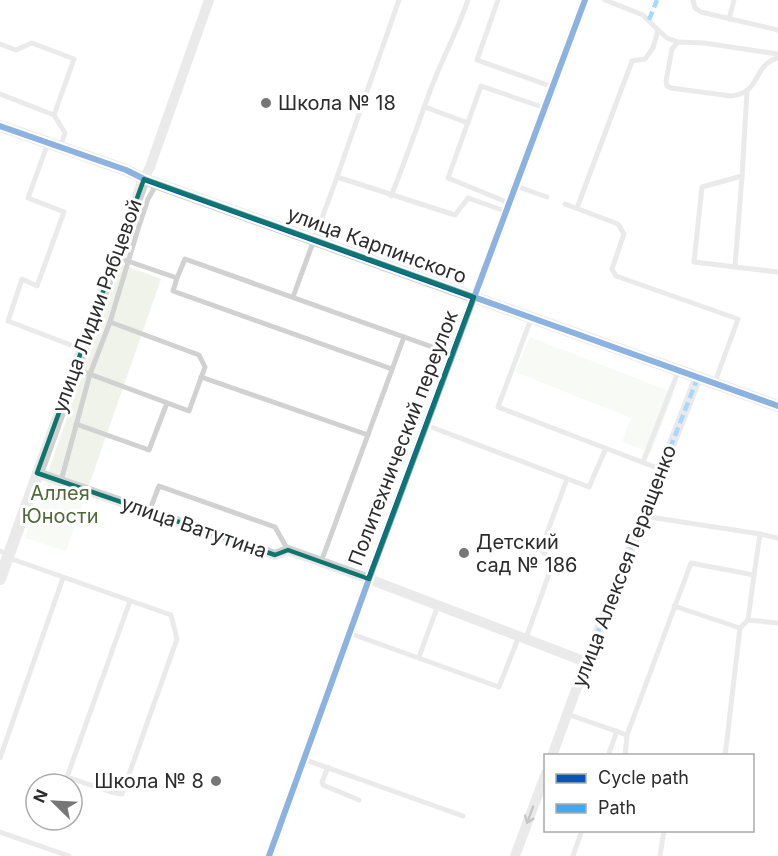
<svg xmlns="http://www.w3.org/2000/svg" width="778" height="856" font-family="Inter,sans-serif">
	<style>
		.green { fill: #f0f3ea }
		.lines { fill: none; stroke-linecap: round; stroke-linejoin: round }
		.service { stroke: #d1d1d1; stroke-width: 5 }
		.minor { stroke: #d1d1d1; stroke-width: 10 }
		.tertiary { stroke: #d1d1d1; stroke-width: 12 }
		.quiet { stroke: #3fa9f5; stroke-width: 4.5; stroke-dasharray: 9 4.5; stroke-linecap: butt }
		.cycleway-casing { stroke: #fff; stroke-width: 10 }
		.cycleway { stroke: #0057b8; stroke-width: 6 }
		.oneway { stroke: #7e7e7e }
		.marked { fill: none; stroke: #0f766e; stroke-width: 4.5; stroke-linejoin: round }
		.poi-dot { fill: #767676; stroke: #fff; stroke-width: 2 }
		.labels { text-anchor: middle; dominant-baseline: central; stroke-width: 6; stroke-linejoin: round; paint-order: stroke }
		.poi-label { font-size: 20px; fill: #2c2c2c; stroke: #fff; text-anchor: start }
		.street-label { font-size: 20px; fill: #2c2c2c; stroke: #fff }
		.park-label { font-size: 20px; fill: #516839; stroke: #fff }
	</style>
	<rect width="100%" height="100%" fill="#fff"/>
	<g class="green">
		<polygon points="121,264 161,279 66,551 25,538"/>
		<polygon points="530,337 674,393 651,453 622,442 631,418 515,372"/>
	</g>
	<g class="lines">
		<g class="service">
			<polyline points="498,0 477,60 553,87"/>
			<polyline points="693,0 695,8 701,12 778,30"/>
			<polyline points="729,19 734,0"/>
			<polyline points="658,30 667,38 678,42"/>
			<polyline points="0,44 16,50 32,43 74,59 54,115 65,133 60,147"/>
			<path d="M778,54L704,43L678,42L672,49L666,81L667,86L671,88L731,96C763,92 751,66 778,58"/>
			<polyline points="0,94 54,115"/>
			<polyline points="425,107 468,123"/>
			<polyline points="48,143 28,198 64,212 37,286 22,279 8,321 81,349"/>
			<polyline points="742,176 735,267 778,272"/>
			<polyline points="337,177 399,0"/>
			<polyline points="516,186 547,197"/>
			<path d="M391,196C406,160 418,123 432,86C443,57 458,30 468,0"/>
			<polyline points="509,203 448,178 481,86 545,108"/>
			<polyline points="565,204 618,224 624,234 612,269 616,276 738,319 715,382"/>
			<polyline points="577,208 632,61 645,59 653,48 658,30 643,15 605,0"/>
			<polyline points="116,257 177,278 185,259 452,354"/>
			<polyline points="735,267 694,262 702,187 742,176 747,92"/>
			<polyline points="177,278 173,291 392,369"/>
			<polyline points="293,297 337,177 455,215 468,198 505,211"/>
			<polyline points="531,319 498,407 660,469"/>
			<polyline points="76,369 189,411 205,367 199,355 110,322"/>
			<polyline points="201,377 368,435"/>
			<polyline points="76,424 149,450 167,403"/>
			<polyline points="426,425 589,487 606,448"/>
			<polyline points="643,462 678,372"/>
			<polyline points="61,481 90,374 110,322 138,229 148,199 156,185"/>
			<polyline points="149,512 159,486 275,527 288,550"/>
			<polyline points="643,516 760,534 778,538"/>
			<polyline points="0,551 9,554"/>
			<path d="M9,558C63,577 117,596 171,615L177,639L122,794L111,792L67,777L130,601"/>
			<polyline points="321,562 404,337"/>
			<polyline points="754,575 748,620 778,623"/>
			<polyline points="674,606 740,628 748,620"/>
			<polyline points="349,633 499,687 519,636"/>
			<polyline points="526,638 553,563 541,549 567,479"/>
			<polyline points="419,657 438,605"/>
			<polyline points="567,714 627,735 691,563 754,575 760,534"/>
			<polyline points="608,756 617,731"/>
			<polyline points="625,756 627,735"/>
			<polyline points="725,756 740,628"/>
			<polyline points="0,758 63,578"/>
			<polyline points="303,759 463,816"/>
			<polyline points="328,767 322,782 323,785 359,800"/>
			<polyline points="0,832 69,856"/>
			<polyline points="573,856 582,830"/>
			<polyline points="660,856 664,830"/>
		</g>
		<g class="minor">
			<polyline points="144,179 150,167 209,0"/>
			<polyline points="37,473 275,555 288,550 369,579 586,662"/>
			<polyline points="552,756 586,662 698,377"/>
			<polyline points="269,856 369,579 585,0"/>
			<polyline points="515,856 546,773"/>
		</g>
		<g class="tertiary">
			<polyline points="0,126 126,170 144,179 778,406"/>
			<polyline points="0,579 144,179"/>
		</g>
		<g class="quiet">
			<polyline points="649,20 657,0"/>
			<polyline points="586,662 698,377"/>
		</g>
		<defs>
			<g id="cycleway">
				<polyline points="0,126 126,170 144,179 778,406"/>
				<polyline points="269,856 369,579 585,0"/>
			</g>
		</defs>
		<use href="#cycleway" class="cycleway-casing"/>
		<use href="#cycleway" class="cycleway"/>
	</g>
	<defs><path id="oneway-shaft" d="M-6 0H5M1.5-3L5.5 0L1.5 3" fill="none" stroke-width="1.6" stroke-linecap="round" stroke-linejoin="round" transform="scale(1.5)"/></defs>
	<use class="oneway" href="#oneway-shaft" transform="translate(530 815) rotate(110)"/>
	<path d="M0 0H778V856H0ZM144,179L474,297L369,579L288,550L275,555L37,473Z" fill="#fff" fill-opacity=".55" fill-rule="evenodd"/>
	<path class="marked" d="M144,179L474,297L369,579L288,550L275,555L37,473Z"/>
	<g class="poi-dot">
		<circle cx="266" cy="103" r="6"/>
		<circle cx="464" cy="553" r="6"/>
		<circle cx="216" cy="781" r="6"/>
	</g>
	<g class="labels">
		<g class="poi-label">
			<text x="278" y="103">Школа № 18</text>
			<text x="476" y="542">Детский<tspan x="476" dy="23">сад № 186</tspan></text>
			<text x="204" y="781" text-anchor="end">Школа № 8</text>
		</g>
		<g class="street-label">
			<text transform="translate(377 245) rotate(20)">улица Карпинского</text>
			<text transform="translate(97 306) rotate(-70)">улица Лидии Рябцевой</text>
			<text transform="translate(403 438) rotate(-69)">Политехнический переулок</text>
			<text transform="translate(194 527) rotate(19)">улица Ватутина</text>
			<text transform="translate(624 566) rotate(-69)">улица Алексея Геращенко</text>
		</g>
		<g class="park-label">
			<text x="60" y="493">Аллея<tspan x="60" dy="23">Юности</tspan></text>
		</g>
	</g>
	<rect x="544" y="754" width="210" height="78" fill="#ffffff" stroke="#ababab" stroke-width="1.5"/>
	<rect x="556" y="774" width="30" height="9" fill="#0057b8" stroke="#ababab" stroke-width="1.5"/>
	<text x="598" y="784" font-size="18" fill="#2c2c2c">Cycle path</text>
	<rect x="556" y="804" width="30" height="9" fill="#3fa9f5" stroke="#ababab" stroke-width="1.5"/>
	<text x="598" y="814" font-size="18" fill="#2c2c2c">Path</text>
	<g transform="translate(54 802) rotate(294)"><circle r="28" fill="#ffffff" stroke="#ababab" stroke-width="1.5"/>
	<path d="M0-4.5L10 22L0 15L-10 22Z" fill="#767676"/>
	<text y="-9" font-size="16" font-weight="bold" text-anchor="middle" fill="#2c2c2c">N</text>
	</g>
</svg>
